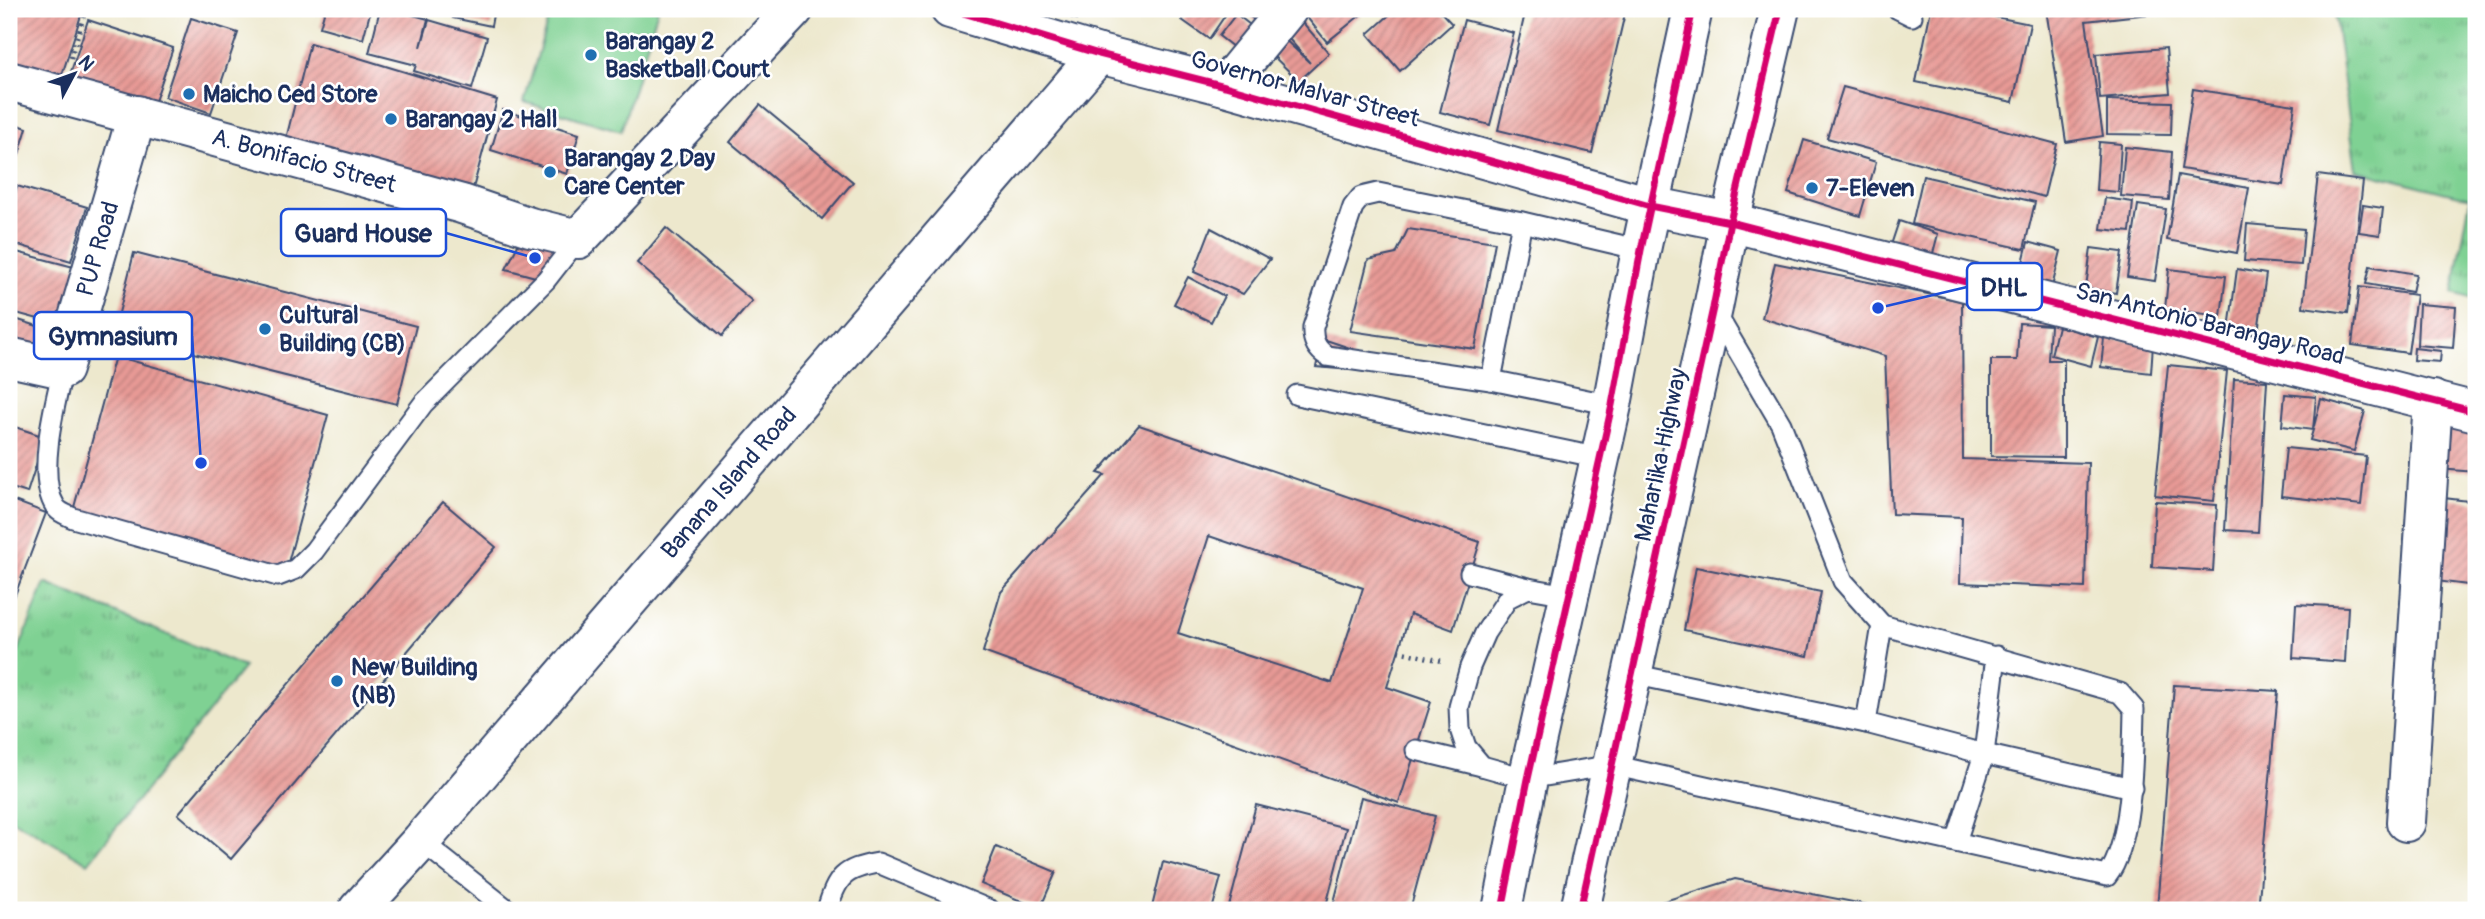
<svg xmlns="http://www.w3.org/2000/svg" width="2485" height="919" font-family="Pangolin,sans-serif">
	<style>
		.grass { fill: url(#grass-tufts); stroke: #4d8078; stroke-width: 2 }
		.pitch { fill: #7fd193; stroke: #4d8078; stroke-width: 2 }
		.building { fill: url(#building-hatch); fill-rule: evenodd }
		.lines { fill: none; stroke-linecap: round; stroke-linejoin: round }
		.lane-casing { stroke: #3a4b6f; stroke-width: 23 }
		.street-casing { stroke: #3a4b6f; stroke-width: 42 }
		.secondary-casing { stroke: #3a4b6f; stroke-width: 42 }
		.highway-casing { stroke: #3a4b6f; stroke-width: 42 }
		.path { stroke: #3a4b6f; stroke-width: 4.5; stroke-dasharray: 2 5; stroke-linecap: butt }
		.lane { stroke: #fff; stroke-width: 19 }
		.street { stroke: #fff; stroke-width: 38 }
		.secondary { stroke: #fff; stroke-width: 38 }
		.highway { stroke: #fff; stroke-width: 38 }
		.cycleway-casing { stroke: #fff; stroke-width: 11 }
		.cycleway { stroke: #d6006c; stroke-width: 7 }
		.poi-dot { fill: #1f6fb2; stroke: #fff; stroke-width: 2.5 }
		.labels { text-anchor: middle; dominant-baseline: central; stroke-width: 5; stroke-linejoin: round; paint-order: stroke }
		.poi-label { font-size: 24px; font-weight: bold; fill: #1b2f5e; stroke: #fff; text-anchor: start }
		.street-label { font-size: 24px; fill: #1b2f5e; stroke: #fff }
		.leader { fill: none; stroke: #1d4ed8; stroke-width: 2.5 }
		.callout-dot { fill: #1d4ed8; stroke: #fff; stroke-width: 2.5 }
		.callout { fill: #fff; stroke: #1d4ed8; stroke-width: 2.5 }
		.callout-label { font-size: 26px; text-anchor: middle; font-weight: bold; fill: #1b2f5e }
	</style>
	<defs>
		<pattern id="grass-tufts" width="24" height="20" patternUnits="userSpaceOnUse" patternTransform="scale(1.75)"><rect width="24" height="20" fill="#7fd193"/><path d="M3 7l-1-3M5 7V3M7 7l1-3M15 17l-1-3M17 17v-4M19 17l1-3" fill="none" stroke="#67aa7b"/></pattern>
		<pattern id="building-hatch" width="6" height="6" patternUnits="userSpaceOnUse" patternTransform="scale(1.75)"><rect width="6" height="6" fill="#e89a95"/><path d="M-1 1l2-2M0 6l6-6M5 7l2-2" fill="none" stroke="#bb7e7d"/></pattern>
	</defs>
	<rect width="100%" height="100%" fill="#fff"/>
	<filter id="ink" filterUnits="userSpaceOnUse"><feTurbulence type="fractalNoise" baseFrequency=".0143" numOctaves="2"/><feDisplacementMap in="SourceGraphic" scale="14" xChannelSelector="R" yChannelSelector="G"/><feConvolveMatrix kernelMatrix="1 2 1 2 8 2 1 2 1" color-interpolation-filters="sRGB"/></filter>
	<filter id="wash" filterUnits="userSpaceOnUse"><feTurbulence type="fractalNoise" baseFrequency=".00686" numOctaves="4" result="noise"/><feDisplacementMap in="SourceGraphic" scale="28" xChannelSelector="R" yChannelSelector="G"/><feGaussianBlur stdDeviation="1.57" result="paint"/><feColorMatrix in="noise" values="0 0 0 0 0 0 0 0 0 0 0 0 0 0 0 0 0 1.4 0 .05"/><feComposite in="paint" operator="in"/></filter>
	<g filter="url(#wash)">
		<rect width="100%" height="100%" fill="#ede8cd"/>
		<g class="grass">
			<polygon points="2334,9 2476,9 2476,300 2453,293 2470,199 2356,170"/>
			<polygon points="45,583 244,667 88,863 9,818 9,675"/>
		</g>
		<polygon class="pitch" points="551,9 658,9 621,131 524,102"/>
		<g id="blocks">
			<g class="building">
				<polygon points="9,9 83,9 61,78 9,61"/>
				<polygon points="325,9 371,9 363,39 320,27"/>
				<polygon points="380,9 391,9 428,19 421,47 429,20 487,37 472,89 414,71 416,65 369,53"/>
				<polygon points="456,9 494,9 491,26 453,18"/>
				<polygon points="1042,9 1080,9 1077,19"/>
				<polygon points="1189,9 1218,9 1226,14 1209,39 1182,20"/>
				<polygon points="1240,9 1267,9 1257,22"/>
				<polygon points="1300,9 1368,9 1327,42"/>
				<polygon points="1396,9 1438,9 1452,24 1400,71 1368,34"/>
				<polygon points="1526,9 1626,9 1592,153 1498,130"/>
				<polygon points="1931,9 1957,9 2030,24 2013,102 1916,82"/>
				<polygon points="2046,9 2167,9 2168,12 2086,21 2103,136 2066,142"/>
				<polygon points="1236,14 1259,32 1242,54 1219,36"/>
				<polygon points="1298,17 1329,53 1299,81 1267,50 1281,36 1310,63 1282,31"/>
				<polygon points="191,18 238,33 211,113 165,97"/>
				<polygon points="88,20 173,48 151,113 67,84"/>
				<polygon points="1464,20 1514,33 1490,125 1440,112"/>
				<polygon points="310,43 497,100 472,192 286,139"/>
				<polygon points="2166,48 2170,93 2100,99 2096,54"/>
				<polygon points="1843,87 2057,144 2044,197 1827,138"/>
				<polygon points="2193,89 2295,105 2283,185 2181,169"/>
				<polygon points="2107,100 2172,102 2171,135 2107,134"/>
				<polygon points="760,105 853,182 822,219 730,142"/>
				<polygon points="503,110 579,134 567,174 491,150"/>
				<polygon points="9,122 27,128 9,187"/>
				<polygon points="1804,140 1876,162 1860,216 1788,193"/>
				<polygon points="2099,142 2121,144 2118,192 2096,190"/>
				<polygon points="2125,147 2172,152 2169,200 2121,196"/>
				<polygon points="2178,175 2249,188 2237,253 2167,240"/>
				<polygon points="2318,175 2363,181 2348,313 2303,307"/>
				<polygon points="1923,176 2035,202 2024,249 1912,224"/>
				<polygon points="17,186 87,207 71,261 9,242 9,215"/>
				<polygon points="2105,198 2133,202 2130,232 2101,229"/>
				<polygon points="2138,205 2166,209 2155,281 2127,277"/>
				<polygon points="2363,205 2383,208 2380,235 2359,232"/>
				<polygon points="1899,221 1938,234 1932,257 1891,245"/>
				<polygon points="2247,224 2304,229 2301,265 2244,261"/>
				<polygon points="666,228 752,301 722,336 637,263"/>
				<polygon points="1211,228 1270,259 1243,294 1194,272"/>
				<polygon points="1408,229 1495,242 1475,349 1350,331 1368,260 1396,254"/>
				<polygon points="523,235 567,247 543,279 506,269"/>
				<polygon points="2028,242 2061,251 2052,287 2019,279"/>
				<polygon points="2091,248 2122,252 2116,293 2086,288"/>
				<polygon points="9,250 85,270 71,328 9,311"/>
				<polygon points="134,253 416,326 397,404 114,333"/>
				<polygon points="1775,263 1962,301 1963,459 2088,463 2085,588 1960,583 1962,517 1892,514 1885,356 1762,318"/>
				<polygon points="2370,266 2416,274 2412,292 2366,284"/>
				<polygon points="2169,269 2226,276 2221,316 2165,309"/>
				<polygon points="2237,269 2266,274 2258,332 2229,329"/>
				<polygon points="1188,277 1224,296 1211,322 1174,304"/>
				<polygon points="2359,287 2416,295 2408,353 2352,345"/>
				<polygon points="2419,304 2456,307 2453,348 2417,345"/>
				<polygon points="12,318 66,335 58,362 9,347 9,330"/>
				<polygon points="2019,323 2050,325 2048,360 2064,360 2064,457 1991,456 1991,360 2017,360"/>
				<polygon points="2058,326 2098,337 2091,366 2051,355"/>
				<polygon points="2104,338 2153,344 2151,373 2101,367"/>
				<polygon points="1323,339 1353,349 1350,370 1316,367"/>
				<polygon points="2414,348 2441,351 2440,362 2413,360"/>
				<polygon points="115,356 328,415 286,570 73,511"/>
				<polygon points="2168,365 2227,371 2214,501 2155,495"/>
				<polygon points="2234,379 2267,381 2258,532 2225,530"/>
				<polygon points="2285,394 2316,397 2313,430 2321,399 2365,411 2354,451 2310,440 2313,430 2282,426"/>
				<polygon points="2442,424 2476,428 2476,472 2438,469"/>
				<polygon points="9,425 45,437 27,493 9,487"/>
				<path d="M1139,425L1480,542L1453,630L1410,614L1387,687L1431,702L1399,803L983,652L1001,592L1105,475L1098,473ZM1209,536L1363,588L1332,683L1178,633Z"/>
				<polygon points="2286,448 2366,456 2361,505 2281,496"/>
				<polygon points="2444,498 2476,502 2476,586 2436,581"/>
				<polygon points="9,499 46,513 9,611"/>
				<polygon points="2155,501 2217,505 2213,571 2152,567"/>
				<polygon points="443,502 496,547 231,859 178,814"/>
				<polygon points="1696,567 1821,592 1808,656 1684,630"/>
				<polygon points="2296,604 2348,607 2345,662 2293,658"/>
				<polygon points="2174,685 2278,691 2258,910 2157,910"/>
				<polygon points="1361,797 1435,816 1410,910 1332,910"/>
				<polygon points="1256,805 1346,828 1325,910 1228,910"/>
				<polygon points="996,847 1056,872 1040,909 981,884"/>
				<polygon points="1163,862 1221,877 1212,910 1165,910 1152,907"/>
				<polygon points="1735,879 1889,909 1889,910 1656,910 1658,903"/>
			</g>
		</g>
	</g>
	<g filter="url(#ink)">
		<use href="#blocks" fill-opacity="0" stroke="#3a4b6f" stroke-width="2"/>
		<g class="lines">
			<defs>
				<g id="lane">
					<polyline points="1898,9 1912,16"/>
					<path d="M63,369C55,403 36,476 55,506C58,512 67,515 73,518L278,576L296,569L314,551L423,404L546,280L578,239"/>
					<polyline points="1491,380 1522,222"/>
					<polyline points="1297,395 1600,458"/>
					<path d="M1612,405L1491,380L1327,356C1316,349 1312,340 1313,327L1353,207L1361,197L1378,193L1522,222L1641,250"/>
					<polyline points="1470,573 1528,588"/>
					<path d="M1568,595L1528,588L1508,598L1485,633L1470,667L1459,707L1460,729L1466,747L1482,766L1528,779L1612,765L2107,876C2133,844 2133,752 2134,709L2120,693L1882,625L1843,581L1781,424L1714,310"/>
					<polyline points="1632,674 1866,723 1984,754 2132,788"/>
					<polyline points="1866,723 1882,625"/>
					<polyline points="1416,750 1482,766"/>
					<polyline points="421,841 508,910"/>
					<polyline points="1956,842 1984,754 1996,656"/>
					<path d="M827,910C837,877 843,869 878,863L990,910"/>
				</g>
				<g id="street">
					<polyline points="9,81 462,204 530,227 578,239 794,9"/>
					<polyline points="1225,86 1288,9"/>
					<polyline points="1730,222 2476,412"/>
					<polyline points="9,357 63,369 137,115"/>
					<polyline points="2406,822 2433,400"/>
					<polyline points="358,910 421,841 1099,54"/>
				</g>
				<polyline id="secondary" points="950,9 1099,54 1225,86 1650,206 1730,222"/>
				<g id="highway">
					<polyline points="1502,910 1528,779 1612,405 1641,250 1693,9"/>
					<polyline points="1580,910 1713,308 1730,222 1780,9"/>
				</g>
			</defs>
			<use href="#lane" class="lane-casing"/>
			<use href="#street" class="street-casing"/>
			<use href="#secondary" class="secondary-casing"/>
			<use href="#highway" class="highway-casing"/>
			<g class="path">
				<polyline points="71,58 86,9"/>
				<polyline points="1398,651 1442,661"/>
			</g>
			<use href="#lane" class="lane"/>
			<use href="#street" class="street"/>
			<use href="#secondary" class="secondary"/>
			<use href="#highway" class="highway"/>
			<defs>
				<g id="cycleway">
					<polyline points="950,9 1099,54 1225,86 1650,206 1730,222 2476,412"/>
					<polyline points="1502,910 1528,779 1612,405 1641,250 1693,9"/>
					<polyline points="1580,910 1713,308 1730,222 1780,9"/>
				</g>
			</defs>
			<use href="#cycleway" class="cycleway-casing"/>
			<use href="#cycleway" class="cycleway"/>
		</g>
	</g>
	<g class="poi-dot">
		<circle cx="591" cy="55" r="7"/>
		<circle cx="189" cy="94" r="7"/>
		<circle cx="391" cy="119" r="7"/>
		<circle cx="550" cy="172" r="7"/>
		<circle cx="1812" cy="188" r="7"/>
		<circle cx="265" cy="329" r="7"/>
		<circle cx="337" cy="681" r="7"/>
	</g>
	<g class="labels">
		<g class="poi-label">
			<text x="605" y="41">Barangay 2<tspan x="605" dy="28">Basketball Court</tspan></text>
			<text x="203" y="94">Maicho Ced Store</text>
			<text x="405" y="119">Barangay 2 Hall</text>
			<text x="564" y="158">Barangay 2 Day<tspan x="564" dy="28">Care Center</tspan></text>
			<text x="1826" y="188">7-Eleven</text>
			<text x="279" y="315">Cultural<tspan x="279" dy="28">Building (CB)</tspan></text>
			<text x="351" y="667">New Building<tspan x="351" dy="28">(NB)</tspan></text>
		</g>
		<g class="street-label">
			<text transform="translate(1305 89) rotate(15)">Governor Malvar Street</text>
			<text transform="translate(304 161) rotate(15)">A. Bonifacio Street</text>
			<text transform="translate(98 249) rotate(-74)">PUP Road</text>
			<text transform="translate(2210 324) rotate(14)">San Antonio Barangay Road</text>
			<text transform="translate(1661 455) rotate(-78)">Maharlika Highway</text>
			<text transform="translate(729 483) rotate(-49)">Banana Island Road</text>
		</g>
	</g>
	<path class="leader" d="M535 258L446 233M1878 308L1967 287M201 463L192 336"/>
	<g class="callout-dot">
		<circle cx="535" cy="258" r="7"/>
		<circle cx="1878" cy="308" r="7"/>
		<circle cx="201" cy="463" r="7"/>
	</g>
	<g class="callout">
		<rect x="281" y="209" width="165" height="47" rx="7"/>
		<rect x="1967" y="263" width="75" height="47" rx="7"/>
		<rect x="34" y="312" width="158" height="47" rx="7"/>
	</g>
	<g class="callout-label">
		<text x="363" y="242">Guard House</text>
		<text x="2004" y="296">DHL</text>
		<text x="113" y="345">Gymnasium</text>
	</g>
	<rect width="2485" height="919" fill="none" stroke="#fff" stroke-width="35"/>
	<g transform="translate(74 74) rotate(49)" stroke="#ffffff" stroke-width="5" paint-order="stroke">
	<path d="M0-5L12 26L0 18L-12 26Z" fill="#1b2f5e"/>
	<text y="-10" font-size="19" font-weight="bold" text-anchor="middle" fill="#1b2f5e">N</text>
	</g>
</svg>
